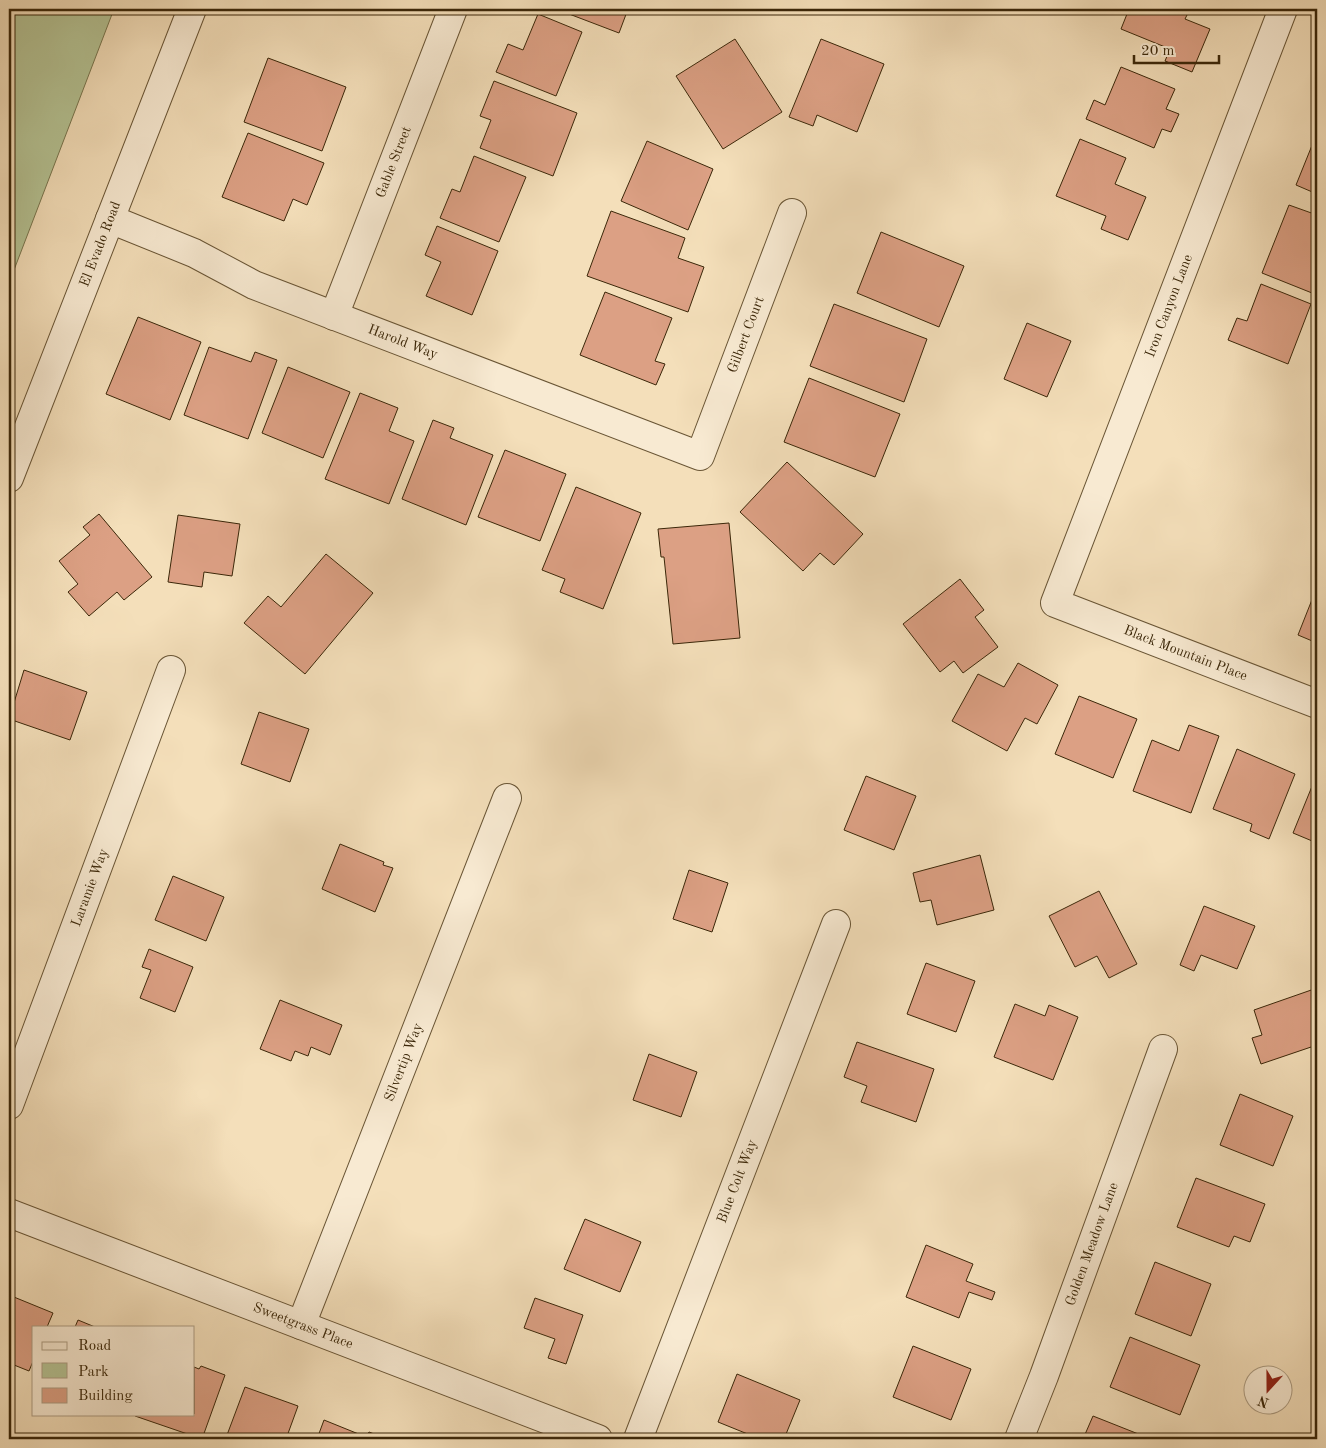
<svg xmlns="http://www.w3.org/2000/svg" width="1326" height="1448" font-family="'Old Standard TT',serif">
	<style>
		.green { fill: #b5c394; stroke: #78754e }
		.building { fill: #dca084; stroke: #3b2709 }
		.lines { fill: none; stroke-linecap: round; stroke-linejoin: round }
		.minor-casing { stroke: #695535; stroke-width: 30 }
		.tertiary-casing { stroke: #695535; stroke-width: 30 }
		.minor { stroke: #f8ead2; stroke-width: 28 }
		.tertiary { stroke: #f8ead2; stroke-width: 28 }
		.labels { text-anchor: middle; dominant-baseline: central; stroke-width: 5; stroke-linejoin: round; paint-order: stroke }
		.street-label { font-size: 14px; fill: #3b2709; stroke: #f8ead2 }
	</style>
	<rect width="100%" height="100%" fill="#f4dfba"/>
	<filter id="stains"><feTurbulence type="fractalNoise" baseFrequency=".004" numOctaves="4"/><feColorMatrix values="0 0 0 0 .2 0 0 0 0 .09 0 0 0 0 .02 0 0 0 .5 -.17"/></filter>
	<radialGradient id="worn" r=".72"><stop offset=".6" stop-color="#630" stop-opacity="0"/><stop offset="1" stop-color="#630" stop-opacity=".3"/></radialGradient>
	<polygon class="green" points="9,9 114,9 9,283"/>
	<g class="building">
		<polygon points="556,9 628,9 619,33"/>
		<polygon points="1129,9 1190,9 1185,19 1210,29 1192,72 1165,61 1170,49 1121,29"/>
		<polygon points="538,14 582,32 556,96 496,72 508,44 523,50"/>
		<polygon points="735,39 782,112 723,149 676,76"/>
		<polygon points="821,39 884,64 857,132 817,115 813,126 789,117"/>
		<polygon points="268,58 346,87 322,151 244,122"/>
		<polygon points="1121,67 1175,89 1166,109 1179,114 1171,132 1162,129 1154,148 1086,119 1094,100 1105,105"/>
		<polygon points="494,81 577,113 553,176 480,148 491,120 480,116"/>
		<polygon points="248,133 324,163 307,205 293,199 284,221 222,197"/>
		<polygon points="1317,133 1317,194 1296,185"/>
		<polygon points="1080,139 1126,158 1115,184 1146,197 1128,240 1101,229 1106,216 1056,196"/>
		<polygon points="647,141 713,169 688,230 621,201"/>
		<polygon points="474,156 526,177 499,242 440,218 452,189 460,192"/>
		<polygon points="1289,205 1317,215 1317,295 1262,273"/>
		<polygon points="611,211 685,238 678,258 704,267 688,312 587,276"/>
		<polygon points="437,226 498,251 472,315 426,296 441,262 425,255"/>
		<polygon points="881,232 964,266 939,327 857,293"/>
		<polygon points="1261,284 1311,304 1288,364 1228,340 1237,318 1247,321"/>
		<polygon points="605,292 672,318 655,361 665,364 656,385 580,355"/>
		<polygon points="834,304 927,339 904,402 810,366"/>
		<polygon points="138,317 201,342 170,420 106,394"/>
		<polygon points="1027,323 1071,341 1047,397 1004,379"/>
		<polygon points="209,347 251,362 255,352 277,360 248,439 184,415"/>
		<polygon points="288,367 350,392 323,458 262,433"/>
		<polygon points="809,378 900,414 875,477 784,442"/>
		<polygon points="360,393 398,408 389,431 414,441 389,504 325,479"/>
		<polygon points="433,420 454,428 450,438 493,455 466,525 402,499"/>
		<polygon points="505,450 566,474 540,541 478,517"/>
		<polygon points="787,462 863,534 834,565 820,553 803,571 740,512"/>
		<polygon points="576,487 641,513 603,609 560,592 565,579 542,570"/>
		<polygon points="99,514 152,577 124,600 117,592 89,616 68,592 78,584 59,561 90,535 83,527"/>
		<polygon points="178,515 240,524 232,576 204,572 202,587 168,582"/>
		<polygon points="729,523 740,638 673,644 664,557 661,557 658,529"/>
		<polygon points="326,554 373,593 305,674 244,623 268,596 281,607"/>
		<polygon points="960,579 984,610 975,617 998,647 963,673 954,661 940,672 903,624"/>
		<polygon points="1317,587 1317,643 1298,635"/>
		<polygon points="1018,663 1058,685 1037,724 1025,718 1007,751 952,721 978,674 1004,687"/>
		<polygon points="24,670 87,692 70,740 9,719"/>
		<polygon points="1079,696 1137,719 1113,778 1055,754"/>
		<polygon points="259,712 309,729 290,782 241,764"/>
		<polygon points="1189,725 1219,736 1191,813 1133,791 1152,740 1179,751"/>
		<polygon points="1237,749 1295,774 1269,839 1250,831 1252,824 1213,809"/>
		<polygon points="1317,774 1317,843 1293,833"/>
		<polygon points="866,776 916,796 894,850 844,830"/>
		<polygon points="340,844 384,862 383,865 393,868 375,912 322,889"/>
		<polygon points="980,855 994,910 937,925 931,900 920,902 913,873"/>
		<polygon points="689,870 728,883 712,932 673,919"/>
		<polygon points="173,876 224,897 206,941 155,920"/>
		<polygon points="1099,891 1137,964 1109,978 1097,956 1075,967 1049,916"/>
		<polygon points="1204,906 1255,926 1237,969 1201,955 1194,971 1180,965"/>
		<polygon points="149,949 193,967 175,1012 140,998 151,970 142,967"/>
		<polygon points="926,963 975,981 956,1032 907,1014"/>
		<polygon points="1317,988 1317,1045 1261,1064 1252,1038 1262,1035 1254,1010"/>
		<polygon points="280,1000 342,1025 330,1055 311,1047 308,1056 295,1051 291,1061 260,1049"/>
		<polygon points="1015,1004 1045,1016 1049,1005 1078,1017 1053,1080 994,1057"/>
		<polygon points="857,1042 934,1069 916,1122 861,1102 867,1086 844,1077"/>
		<polygon points="649,1054 697,1072 681,1117 633,1100"/>
		<polygon points="1240,1094 1293,1116 1273,1166 1220,1145"/>
		<polygon points="1196,1178 1265,1204 1250,1242 1234,1236 1229,1247 1177,1227"/>
		<polygon points="585,1219 641,1242 620,1292 564,1269"/>
		<polygon points="926,1245 973,1264 966,1281 995,1292 992,1300 969,1292 959,1318 906,1297"/>
		<polygon points="1155,1262 1211,1284 1191,1336 1135,1314"/>
		<polygon points="9,1295 53,1313 47,1327 34,1327 34,1359 29,1371 9,1363"/>
		<polygon points="535,1298 583,1315 566,1364 548,1358 555,1339 524,1328"/>
		<polygon points="78,1320 95,1327 75,1327"/>
		<polygon points="1130,1337 1200,1365 1180,1415 1110,1387"/>
		<polygon points="913,1346 971,1369 951,1420 893,1397"/>
		<polygon points="201,1366 225,1375 202,1439 135,1416 136,1414 194,1414 194,1367 199,1369"/>
		<polygon points="737,1374 800,1400 784,1439 760,1439 718,1422"/>
		<polygon points="245,1387 298,1406 286,1439 238,1439 227,1435"/>
		<polygon points="1093,1416 1151,1439 1083,1439"/>
		<polygon points="324,1420 366,1437 369,1432 387,1439 317,1439"/>
	</g>
	<g class="lines">
		<defs>
			<g id="minor">
				<path id="s1" d="M1283,9L1055,603L1317,704"/>
				<path id="s2" d="M110,219L194,253L254,285L700,456L792,213"/>
				<path id="s3" d="M334,316L453,9"/>
				<path id="s4" d="M9,1105L171,670"/>
				<path id="s5" d="M9,1213L598,1439"/>
				<path id="s6" d="M301,1325L507,798"/>
				<path id="s7" d="M638,1439L836,924"/>
				<path id="s8" d="M1019,1439L1044,1376L1163,1049"/>
			</g>
			<g id="tertiary">
				<path id="s9" d="M9,478L192,9"/>
			</g>
		</defs>
		<use href="#minor" class="minor-casing"/>
		<use href="#tertiary" class="tertiary-casing"/>
		<use href="#minor" class="minor"/>
		<use href="#tertiary" class="tertiary"/>
	</g>
	<g class="labels">
		<g class="street-label">
			<text stroke="none"><textPath href="#s3" startOffset="165">Gable Street</textPath></text>
			<text stroke="none"><textPath href="#s9" startOffset="251">El Evado Road</textPath></text>
			<text transform="translate(1169 306) rotate(-69)">Iron Canyon Lane</text>
			<text stroke="none"><textPath href="#s2" startOffset="766">Gilbert Court</textPath></text>
			<text stroke="none"><textPath href="#s2" startOffset="318">Harold Way</textPath></text>
			<text stroke="none"><textPath href="#s1" startOffset="776">Black Mountain Place</textPath></text>
			<text stroke="none"><textPath href="#s4" startOffset="232">Laramie Way</textPath></text>
			<text stroke="none"><textPath href="#s6" startOffset="282">Silvertip Way</textPath></text>
			<text stroke="none"><textPath href="#s7" startOffset="276">Blue Colt Way</textPath></text>
			<text stroke="none"><textPath href="#s8" startOffset="208">Golden Meadow Lane</textPath></text>
			<text stroke="none"><textPath href="#s5" startOffset="315">Sweetgrass Place</textPath></text>
		</g>
	</g>
	<rect width="1326" height="1448" fill="none" stroke="#f4dfba" stroke-width="30"/>
	<rect x="10" y="10" width="1306" height="1428" fill="none" stroke="#3b2709" stroke-width="2.5"/>
	<rect x="15" y="15" width="1296" height="1418" fill="none" stroke="#3b2709"/>
	<rect x="32" y="1326" width="162" height="90" fill="#f8ead2" stroke="#ac9c82"/>
	<rect x="42" y="1342" width="25" height="8" fill="#f8ead2" stroke="#ac9c82"/>
	<text x="78" y="1350" font-size="15" fill="#3b2709">Road</text>
	<rect x="42" y="1363" width="25" height="15" fill="#b5c394" stroke="#ac9c82"/>
	<text x="78" y="1376" font-size="15" fill="#3b2709">Park</text>
	<rect x="42" y="1388" width="25" height="15" fill="#dca084" stroke="#ac9c82"/>
	<text x="78" y="1400" font-size="15" fill="#3b2709">Building</text>
	<g transform="translate(1268 1390) rotate(201)"><circle r="24" fill="#f8ead2" stroke="#ac9c82"/>
	<path d="M0-4L9 19L0 12L-9 19Z" fill="#8f2418"/>
	<text y="-8" font-size="14" font-weight="bold" text-anchor="middle" fill="#3b2709">N</text>
	</g>
	<path d="M1134 55v8h85v-8" fill="none" stroke="#3b2709" stroke-width="2.5"/>
	<text x="1141" y="55" font-size="15" fill="#3b2709" stroke="#f8ead2" stroke-width="4" paint-order="stroke">20 m</text>
	<rect width="100%" height="100%" filter="url(#stains)"/>
	<rect width="100%" height="100%" fill="url(#worn)"/>
</svg>
